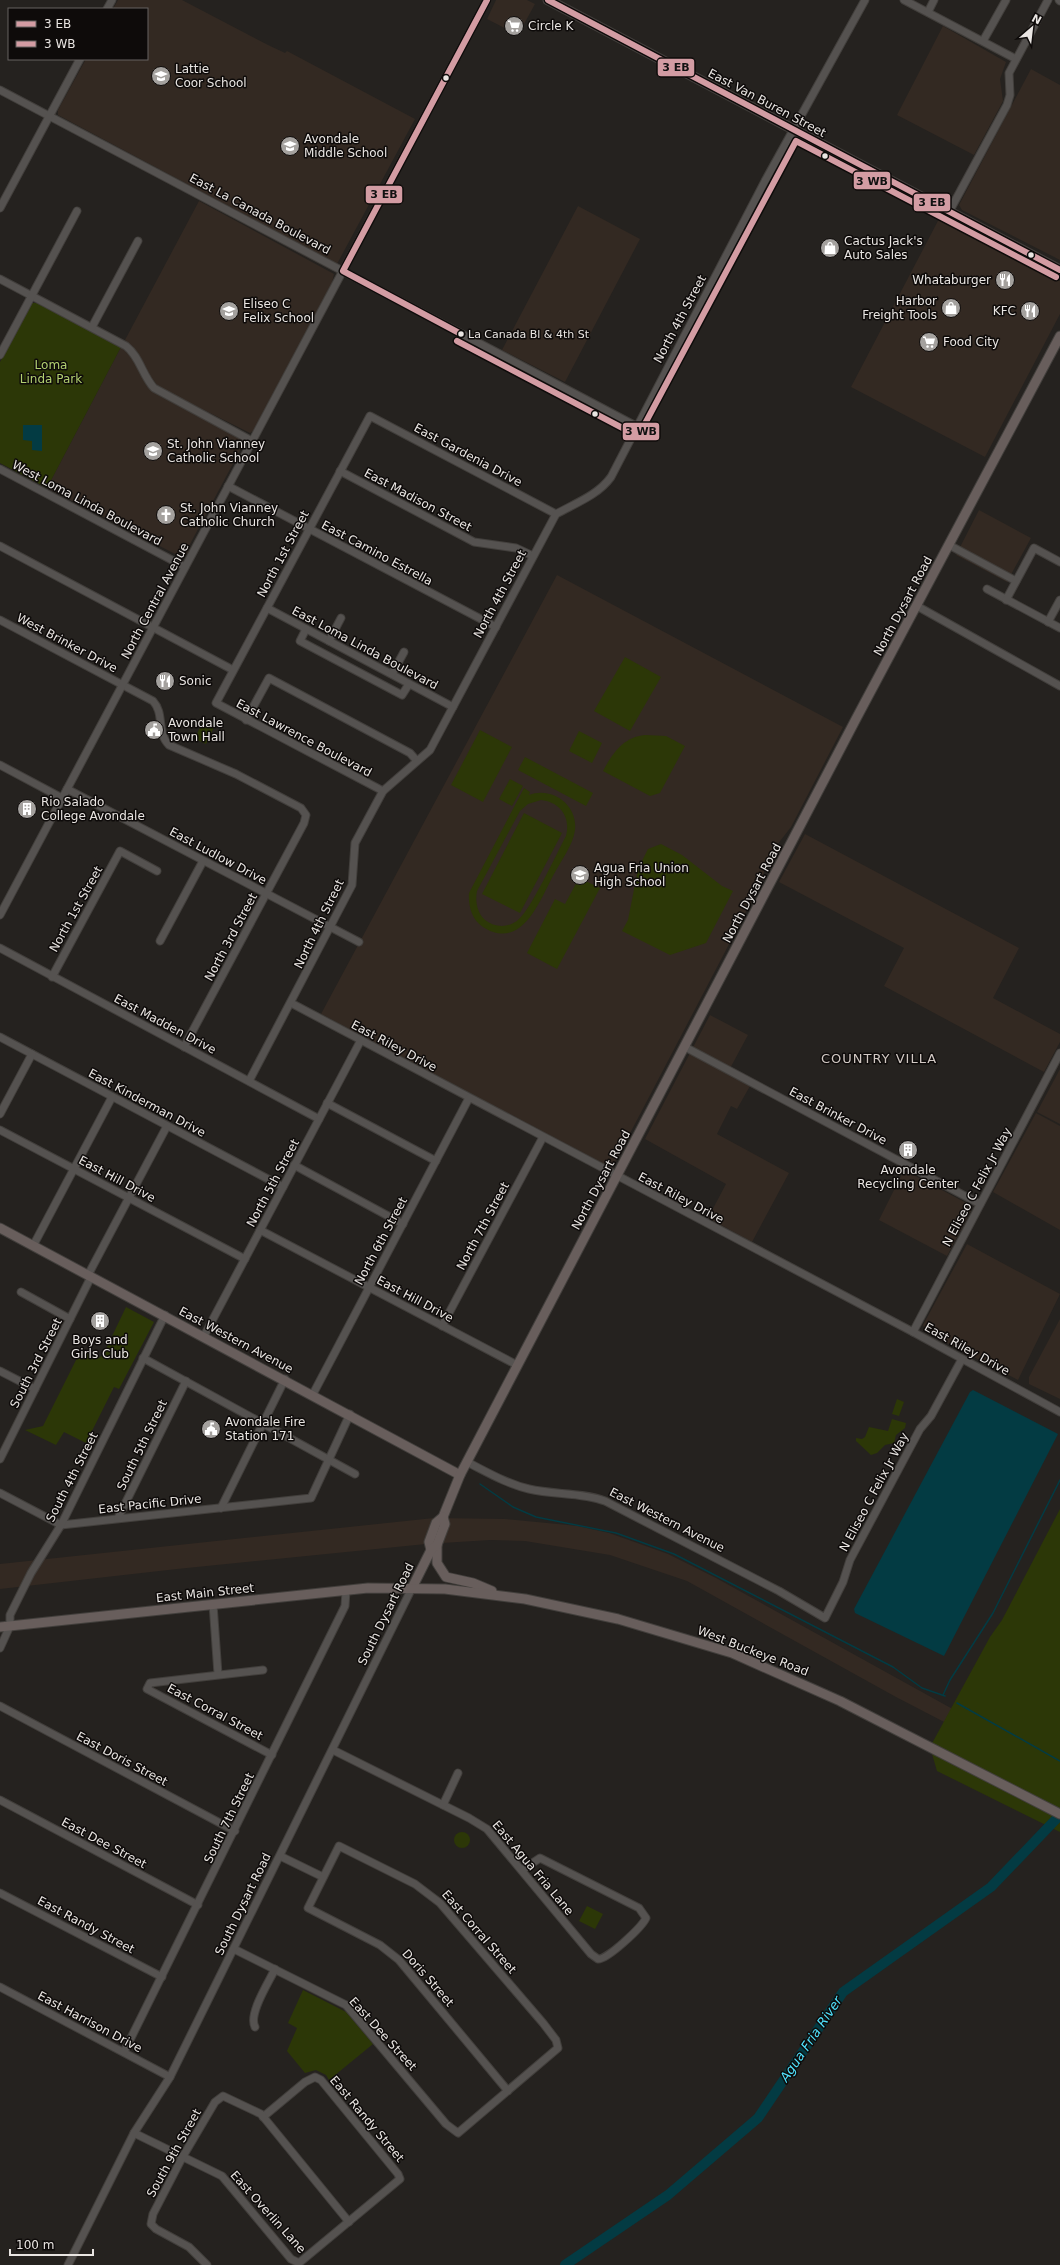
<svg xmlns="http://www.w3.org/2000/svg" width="1060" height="2265" font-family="'DejaVu Sans',sans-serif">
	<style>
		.built { fill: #332922 }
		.green { fill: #2c3707; fill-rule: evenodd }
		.water { fill: #033b43 }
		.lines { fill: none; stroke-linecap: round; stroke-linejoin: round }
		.stream { stroke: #033b43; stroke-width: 1.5 }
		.river { stroke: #033b43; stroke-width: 10 }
		.minor-casing { stroke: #423f3c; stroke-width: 9 }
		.major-casing { stroke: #423f3c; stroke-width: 11 }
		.minor { stroke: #555250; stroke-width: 7 }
		.major { stroke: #685e5c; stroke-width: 9 }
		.bus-1-casing { stroke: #0e0b0a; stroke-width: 9 }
		.bus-2-casing { stroke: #0e0b0a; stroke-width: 9 }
		.bus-1 { stroke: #d39ca3; stroke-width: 6 }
		.bus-2 { stroke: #d39ca3; stroke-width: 6 }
		.bus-dot { fill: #e9e5e2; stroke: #0e0b0a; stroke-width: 1.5 }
		.labels { text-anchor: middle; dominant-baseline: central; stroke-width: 3; stroke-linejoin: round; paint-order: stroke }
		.bus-label { font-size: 11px; fill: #e9e5e2; stroke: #0e0b0a; text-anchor: start }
		.poi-label { font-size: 12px; fill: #e9e5e2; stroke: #0e0b0a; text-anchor: start }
		.street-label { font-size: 12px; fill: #e9e5e2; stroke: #0e0b0a }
		.park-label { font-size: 12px; fill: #b2d070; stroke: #0e0b0a }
		.neighbourhood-label { font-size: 13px; letter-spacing: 1px; fill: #d2c9c4; stroke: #0e0b0a }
		.water-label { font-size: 13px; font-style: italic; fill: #50e3fe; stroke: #0e0b0a }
		.line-badge { stroke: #0e0b0a; stroke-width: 1.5 }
		.pale-badge-label { font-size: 11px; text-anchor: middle; font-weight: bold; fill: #111 }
	</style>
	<rect width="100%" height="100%" fill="#25221f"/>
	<g class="built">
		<polygon points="118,0 182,0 268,45 285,53 287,51 415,119 337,264 58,115 58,110 86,59 147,59 147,9 113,9"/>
		<polygon points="496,0 527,0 535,4 518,35 487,19"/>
		<polygon points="943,26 1006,62 1000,79 1003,101 974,155 897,115"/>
		<polygon points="1031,69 1060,85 1060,260 962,210 959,205"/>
		<polygon points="199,201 334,274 332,283 253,431 250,433 170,393 157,385 150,376 141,358 125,340"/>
		<polygon points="578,206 640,239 565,382 502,350"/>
		<polygon points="940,217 1060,281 1060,314 985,457 851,387"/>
		<polygon points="121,347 133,358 148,386 158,395 241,439 244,443 189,546 189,552 183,558 47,488"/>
		<polygon points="979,510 1031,538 1007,582 956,555"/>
		<polygon points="557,575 843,727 791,827 777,845 766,866 760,885 615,1162 611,1166 606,1165 321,1014"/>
		<polygon points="805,834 1019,948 993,998 1060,1034 1060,1042 1044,1072 884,986 904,948 779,882"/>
		<polygon points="710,1015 748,1035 727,1074 750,1086 737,1109 731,1106 717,1134 789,1173 752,1242 708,1218 726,1184 645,1139"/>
		<polygon points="1060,1069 1060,1124 1037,1112"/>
		<polygon points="1036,1113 1060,1126 1060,1230 993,1192"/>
		<polygon points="904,1170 972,1206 971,1211 947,1256 879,1220"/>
		<polygon points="967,1244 1060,1294 1018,1380 926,1332 923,1325"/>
		<polygon points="1060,1319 1060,1399 1029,1384 1029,1377"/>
		<polygon points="434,1518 505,1519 578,1526 609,1533 668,1554 716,1578 949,1707 1060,1765 1060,1782 896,1697 687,1581 610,1555 525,1541 490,1540 426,1544 177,1569 0,1589 0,1564"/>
	</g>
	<g class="green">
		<polygon points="32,303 37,303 121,347 47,488 0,463 0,362"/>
		<polygon points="625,657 661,677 630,731 594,711"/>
		<polygon points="203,720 215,725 206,744 195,739"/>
		<polygon points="480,730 512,747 483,802 451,785"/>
		<polygon points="579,731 602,743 592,763 569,751"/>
		<path d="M645,735L666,736L685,746L660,793L650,796L603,771C612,754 623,737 645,735Z"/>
		<polygon points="525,757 593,793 586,806 518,770"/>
		<polygon points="510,779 523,786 512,806 499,799"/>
		<path d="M524,788L530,792L529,795C552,786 578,805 575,830C573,845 561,861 554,874C540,900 522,952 483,927C472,920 468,906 469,893ZM541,800C560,802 571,817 566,836C557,853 531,909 519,919C510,928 495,928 485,920C477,913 475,901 477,891L520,811L528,804Z"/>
		<polygon points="524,813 562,833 520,913 482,894"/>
		<polygon points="661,844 682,855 722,886 733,891 706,943 670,955 622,931 628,920 638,869 648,849"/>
		<polygon points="579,878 600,888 557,969 527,953 555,899 565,904"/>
		<polygon points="126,1307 154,1322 119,1389 114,1387 86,1443 64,1432 56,1445 25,1430 43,1426 76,1360 86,1353 99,1358 104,1353"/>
		<polygon points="897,1399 904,1402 899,1416 892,1414"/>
		<polygon points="892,1419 906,1423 905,1428 896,1435 894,1443 885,1445 877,1453 871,1455 856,1441 856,1438 862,1439 865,1437 869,1427 888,1431"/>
		<polygon points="1060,1509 1060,1832 937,1771 930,1747 990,1637 1002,1620"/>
		<circle cx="462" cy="1840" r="8"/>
		<polygon points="587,1906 603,1914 595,1929 579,1921"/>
		<polygon points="303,1990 346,2012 373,2044 329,2080 326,2075 316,2070 305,2073 287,2051 297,2028 288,2023"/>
	</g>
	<g class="water">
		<polygon points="23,425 42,425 42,451 32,450 32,441 23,440"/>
		<polygon points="973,1390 1058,1434 944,1656 855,1613 854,1609 970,1392"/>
	</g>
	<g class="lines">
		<g class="stream">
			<polyline points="480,1484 513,1507 536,1517 616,1533 674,1554 893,1667 922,1688 945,1696"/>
			<polyline points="943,1695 950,1680 993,1613 1060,1480"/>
			<polyline points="957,1703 1060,1761"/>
		</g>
		<polyline class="river" points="565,2265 668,2195 758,2118 843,1992 991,1887 1060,1815"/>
		<defs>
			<g id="minor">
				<polyline points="904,0 1016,59"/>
				<polyline points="1059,0 1060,1"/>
				<polyline points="107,9 112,0"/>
				<polyline points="928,12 934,0"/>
				<polyline points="983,41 1006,0"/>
				<polyline points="0,90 636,426"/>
				<polyline points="0,208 80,59"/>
				<polyline points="949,212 1007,105 1010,95 1009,73 1048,0"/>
				<path d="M0,279L126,346C140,357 142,375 154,388L252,441"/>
				<polyline points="92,327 138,241"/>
				<polyline points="0,355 77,211"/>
				<polyline points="0,469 185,567"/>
				<polyline points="340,471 474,542 516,548 533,556"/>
				<polyline points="228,486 496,627"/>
				<polyline points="949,545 1016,581"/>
				<polyline points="0,546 233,670"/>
				<polyline points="987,589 1060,628"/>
				<polyline points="1006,600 1034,548 1060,562"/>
				<polyline points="917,606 1060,686"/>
				<polyline points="267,608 453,707"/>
				<path d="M0,620L153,701C165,714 156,732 169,745L236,774L301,808L306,815L304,823L184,1047"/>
				<polyline points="1048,622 1060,600"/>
				<polyline points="306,629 300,641 402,695 409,684"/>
				<polyline points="329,641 341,618"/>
				<polyline points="392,674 404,652"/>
				<polyline points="246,720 269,678 410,753 417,761"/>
				<polyline points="0,765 62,798"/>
				<polyline points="67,789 359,942"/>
				<polyline points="383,791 216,703 370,416 556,514"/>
				<polyline points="0,915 487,0"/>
				<polyline points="160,941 203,861"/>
				<polyline points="0,948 319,1119"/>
				<polyline points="52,977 120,851 157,871"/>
				<polyline points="291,1003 913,1332 1060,1412"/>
				<polyline points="0,1037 283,1187"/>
				<polyline points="685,1047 980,1204"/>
				<path d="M249,1081L352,885L355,843L383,791L430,750L556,514C576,503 598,495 611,477L765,181L865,0"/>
				<polyline points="327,1103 436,1161"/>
				<polyline points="0,1114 32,1054"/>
				<polyline points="0,1130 245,1259"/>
				<polyline points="294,1165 403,1224"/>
				<polyline points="260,1230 517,1365"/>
				<polyline points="33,1246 112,1097"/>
				<polyline points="88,1275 167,1126"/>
				<polyline points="21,1292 70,1319"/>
				<polyline points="442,1326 543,1137"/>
				<polyline points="913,1332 1060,1053"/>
				<polyline points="204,1336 361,1040"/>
				<polyline points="143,1358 355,1474"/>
				<polyline points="0,1371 35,1389"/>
				<polyline points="313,1394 469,1098"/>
				<polyline points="0,1459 91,1277"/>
				<path d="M467,1462C487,1472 507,1484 529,1489C554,1495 581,1492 605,1501L779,1591L825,1618L843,1582L850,1560L920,1429L931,1416L962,1359"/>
				<polyline points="0,1493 61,1525 311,1498 350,1414"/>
				<polyline points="221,1508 285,1379"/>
				<polyline points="118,1518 186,1381"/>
				<polyline points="213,1604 218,1674"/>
				<polyline points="0,1648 10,1626 10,1615 31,1573 61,1525 165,1315"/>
				<polyline points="263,1670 150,1683 147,1689 272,1755"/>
				<polyline points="0,1706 235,1831"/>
				<path d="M333,1750L469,1818L487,1829L591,1954L598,1959C607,1960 642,1927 646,1918L639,1908L540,1858L522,1870"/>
				<polyline points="0,1800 198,1905"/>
				<polyline points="443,1805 458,1773"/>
				<polyline points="280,1856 323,1877"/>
				<polyline points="0,1893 162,1977"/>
				<polyline points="234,1949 346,2005 446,2124 458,2133 558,2048 556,2040 543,2023 440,1903 415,1884 339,1846 308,1908 380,1945 399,1960 508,2091"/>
				<polyline points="0,1987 170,2077"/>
				<path d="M255,2027C248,2014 269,1982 275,1969"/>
				<polyline points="124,2052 345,1606 346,1591"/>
				<polyline points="134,2133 222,2176 291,2259 299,2263 400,2179 398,2174 321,2080 315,2077 305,2082 263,2117"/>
				<polyline points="68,2265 134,2133 170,2077 412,1588"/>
				<polyline points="207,2265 189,2247 156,2229 151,2224 153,2214 182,2158 215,2102 223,2096 261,2114 349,2222"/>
			</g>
			<g id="major">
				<polyline points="548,0 1060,270"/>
				<polyline points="0,1228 460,1475"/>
				<polyline points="437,1545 437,1563 446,1577 473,1583 492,1591"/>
				<polyline points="431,1550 429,1542 436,1523 443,1517 460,1475 857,717 1060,336"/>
				<polyline points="412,1588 431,1550 437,1545 445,1524 443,1517"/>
				<polyline points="0,1627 368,1588 445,1589 525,1599 618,1619 732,1653 840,1701 1060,1814"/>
			</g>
		</defs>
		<use href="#minor" class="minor-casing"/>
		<use href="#major" class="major-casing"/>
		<use href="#minor" class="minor"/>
		<use href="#major" class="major"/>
		<defs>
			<g id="bus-1">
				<polyline points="548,0 1060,270"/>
				<polyline points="461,334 343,271 487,0"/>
			</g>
			<polyline id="bus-2" points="457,341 632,433 640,433 796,141 1056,277"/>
		</defs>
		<use href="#bus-1" class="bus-1-casing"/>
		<use href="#bus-2" class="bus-2-casing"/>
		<use href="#bus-1" class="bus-1"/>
		<use href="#bus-2" class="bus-2"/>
	</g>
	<defs>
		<symbol id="supermarket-disc" viewBox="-11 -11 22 22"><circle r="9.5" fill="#a4a19e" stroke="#0e0b0a"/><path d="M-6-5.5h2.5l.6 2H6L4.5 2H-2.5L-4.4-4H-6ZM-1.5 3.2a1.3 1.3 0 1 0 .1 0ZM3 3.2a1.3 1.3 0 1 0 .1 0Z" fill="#fff"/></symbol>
		<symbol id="school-disc" viewBox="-11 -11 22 22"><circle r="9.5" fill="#a4a19e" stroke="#0e0b0a"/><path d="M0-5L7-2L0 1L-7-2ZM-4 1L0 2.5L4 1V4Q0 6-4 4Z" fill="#fff"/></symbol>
		<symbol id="shop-disc" viewBox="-11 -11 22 22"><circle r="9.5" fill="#a4a19e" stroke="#0e0b0a"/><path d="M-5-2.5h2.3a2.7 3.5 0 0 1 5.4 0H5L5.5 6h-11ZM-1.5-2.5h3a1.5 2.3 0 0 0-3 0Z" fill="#fff"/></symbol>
		<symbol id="restaurant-disc" viewBox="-11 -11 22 22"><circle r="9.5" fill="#a4a19e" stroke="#0e0b0a"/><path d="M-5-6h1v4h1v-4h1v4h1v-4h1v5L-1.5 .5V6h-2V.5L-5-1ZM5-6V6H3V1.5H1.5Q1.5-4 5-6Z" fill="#fff"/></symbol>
		<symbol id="church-disc" viewBox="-11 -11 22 22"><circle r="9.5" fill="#a4a19e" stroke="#0e0b0a"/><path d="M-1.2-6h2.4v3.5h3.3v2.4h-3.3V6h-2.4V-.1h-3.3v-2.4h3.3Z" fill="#fff"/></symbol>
		<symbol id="civic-disc" viewBox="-11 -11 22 22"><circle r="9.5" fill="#a4a19e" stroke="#0e0b0a"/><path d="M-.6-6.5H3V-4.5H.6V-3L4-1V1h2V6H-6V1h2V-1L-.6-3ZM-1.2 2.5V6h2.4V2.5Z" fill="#fff"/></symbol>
		<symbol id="building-disc" viewBox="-11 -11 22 22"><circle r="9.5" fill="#a4a19e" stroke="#0e0b0a"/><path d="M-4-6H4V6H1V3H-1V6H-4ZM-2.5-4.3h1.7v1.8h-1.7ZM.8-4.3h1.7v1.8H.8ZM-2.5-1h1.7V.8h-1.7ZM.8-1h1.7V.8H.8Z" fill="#fff"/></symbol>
	</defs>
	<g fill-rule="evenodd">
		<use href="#supermarket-disc" x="503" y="15" width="22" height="22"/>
		<use href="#school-disc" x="150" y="65" width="22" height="22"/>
		<use href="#school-disc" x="279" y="135" width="22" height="22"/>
		<use href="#shop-disc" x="819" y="237" width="22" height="22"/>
		<use href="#restaurant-disc" x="994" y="269" width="22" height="22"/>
		<use href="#shop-disc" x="940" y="297" width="22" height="22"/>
		<use href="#school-disc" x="218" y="300" width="22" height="22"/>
		<use href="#restaurant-disc" x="1019" y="300" width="22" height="22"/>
		<use href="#supermarket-disc" x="918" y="331" width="22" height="22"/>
		<use href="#school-disc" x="142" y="440" width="22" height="22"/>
		<use href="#church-disc" x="155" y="504" width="22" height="22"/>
		<use href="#restaurant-disc" x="154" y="670" width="22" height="22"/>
		<use href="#civic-disc" x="143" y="719" width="22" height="22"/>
		<use href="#building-disc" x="16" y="798" width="22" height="22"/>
		<use href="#school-disc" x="569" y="864" width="22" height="22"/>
		<use href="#building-disc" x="897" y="1139" width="22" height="22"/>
		<use href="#building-disc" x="89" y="1310" width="22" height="22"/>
		<use href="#civic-disc" x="200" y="1418" width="22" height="22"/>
	</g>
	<g class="bus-dot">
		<circle cx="446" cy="78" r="3.5"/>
		<circle cx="825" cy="156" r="3.5"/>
		<circle cx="1031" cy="255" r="3.5"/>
		<circle cx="461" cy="334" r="3.5"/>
		<circle cx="595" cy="414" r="3.5"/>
	</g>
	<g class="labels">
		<g class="bus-label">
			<text x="468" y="334">La Canada Bl &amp; 4th St</text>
		</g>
		<g class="poi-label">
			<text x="528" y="26">Circle K</text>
			<text x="175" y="69">Lattie<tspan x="175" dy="14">Coor School</tspan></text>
			<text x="304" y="139">Avondale<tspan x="304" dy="14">Middle School</tspan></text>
			<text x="844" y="241">Cactus Jack's<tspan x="844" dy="14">Auto Sales</tspan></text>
			<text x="991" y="280" text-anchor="end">Whataburger</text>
			<text x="937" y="301" text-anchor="end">Harbor<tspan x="937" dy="14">Freight Tools</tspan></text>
			<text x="243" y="304">Eliseo C<tspan x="243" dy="14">Felix School</tspan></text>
			<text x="1016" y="311" text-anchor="end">KFC</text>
			<text x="943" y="342">Food City</text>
			<text x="167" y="444">St. John Vianney<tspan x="167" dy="14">Catholic School</tspan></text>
			<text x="180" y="508">St. John Vianney<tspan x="180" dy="14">Catholic Church</tspan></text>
			<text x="179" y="681">Sonic</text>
			<text x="168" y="723">Avondale<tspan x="168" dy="14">Town Hall</tspan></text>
			<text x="41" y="802">Rio Salado<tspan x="41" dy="14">College Avondale</tspan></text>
			<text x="594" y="868">Agua Fria Union<tspan x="594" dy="14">High School</tspan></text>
			<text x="908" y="1170" text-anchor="middle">Avondale<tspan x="908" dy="14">Recycling Center</tspan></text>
			<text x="100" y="1340" text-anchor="middle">Boys and<tspan x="100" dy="14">Girls Club</tspan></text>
			<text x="225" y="1422">Avondale Fire<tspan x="225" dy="14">Station 171</tspan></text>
		</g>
		<g class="street-label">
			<text transform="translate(767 103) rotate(28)">East Van Buren Street</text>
			<text transform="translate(260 214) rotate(28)">East La Canada Boulevard</text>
			<text transform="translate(680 319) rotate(-62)">North 4th Street</text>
			<text transform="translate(468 455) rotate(28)">East Gardenia Drive</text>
			<text transform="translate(418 500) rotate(28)">East Madison Street</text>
			<text transform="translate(87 503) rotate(28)">West Loma Linda Boulevard</text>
			<text transform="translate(377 553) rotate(28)">East Camino Estrella</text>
			<text transform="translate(283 554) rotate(-62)">North 1st Street</text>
			<text transform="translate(500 594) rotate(-62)">North 4th Street</text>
			<text transform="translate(155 601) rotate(-62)">North Central Avenue</text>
			<text transform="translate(903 606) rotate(-62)">North Dysart Road</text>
			<text transform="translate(67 643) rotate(28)">West Brinker Drive</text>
			<text transform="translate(365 648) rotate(28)">East Loma Linda Boulevard</text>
			<text transform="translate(304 738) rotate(28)">East Lawrence Boulevard</text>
			<text transform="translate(218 856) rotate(28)">East Ludlow Drive</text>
			<text transform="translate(752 893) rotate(-62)">North Dysart Road</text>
			<text transform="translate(76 909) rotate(-61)">North 1st Street</text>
			<text transform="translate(319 924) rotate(-64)">North 4th Street</text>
			<text transform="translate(231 937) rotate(-62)">North 3rd Street</text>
			<text transform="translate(165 1024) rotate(28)">East Madden Drive</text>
			<text transform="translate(394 1046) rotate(28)">East Riley Drive</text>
			<text transform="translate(147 1103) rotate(28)">East Kinderman Drive</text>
			<text transform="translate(838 1116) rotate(28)">East Brinker Drive</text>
			<text transform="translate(117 1179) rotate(28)">East Hill Drive</text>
			<text transform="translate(601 1180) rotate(-62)">North Dysart Road</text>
			<text transform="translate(273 1183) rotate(-62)">North 5th Street</text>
			<text transform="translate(977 1187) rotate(-62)">N Eliseo C Felix Jr Way</text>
			<text transform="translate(681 1198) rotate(28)">East Riley Drive</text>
			<text transform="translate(483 1226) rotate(-62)">North 7th Street</text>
			<text transform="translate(381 1241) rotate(-62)">North 6th Street</text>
			<text transform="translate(415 1299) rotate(28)">East Hill Drive</text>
			<text transform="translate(236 1340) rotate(28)">East Western Avenue</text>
			<text transform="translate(967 1349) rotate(29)">East Riley Drive</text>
			<text transform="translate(36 1363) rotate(-63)">South 3rd Street</text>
			<text transform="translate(142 1445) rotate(-64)">South 5th Street</text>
			<text transform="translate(72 1477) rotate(-63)">South 4th Street</text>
			<text transform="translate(874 1492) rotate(-62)">N Eliseo C Felix Jr Way</text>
			<text transform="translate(150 1504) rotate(-6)">East Pacific Drive</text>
			<text transform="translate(667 1520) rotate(27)">East Western Avenue</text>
			<text transform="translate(205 1593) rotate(-6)">East Main Street</text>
			<text transform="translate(386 1614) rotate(-64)">South Dysart Road</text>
			<text transform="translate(753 1651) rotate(21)">West Buckeye Road</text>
			<text transform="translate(215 1712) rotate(28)">East Corral Street</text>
			<text transform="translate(122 1759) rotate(28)">East Doris Street</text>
			<text transform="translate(229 1818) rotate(-64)">South 7th Street</text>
			<text transform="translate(104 1843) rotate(28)">East Dee Street</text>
			<text transform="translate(533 1868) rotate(50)">East Agua Fria Lane</text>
			<text transform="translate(243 1904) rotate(-64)">South Dysart Road</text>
			<text transform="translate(86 1925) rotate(28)">East Randy Street</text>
			<text transform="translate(479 1932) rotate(49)">East Corral Street</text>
			<text transform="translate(428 1978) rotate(49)">Doris Street</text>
			<text transform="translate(90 2022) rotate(28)">East Harrison Drive</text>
			<text transform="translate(383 2034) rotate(48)">East Dee Street</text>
			<text transform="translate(367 2119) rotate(50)">East Randy Street</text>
			<text transform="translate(174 2153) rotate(-61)">South 9th Street</text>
			<text transform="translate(268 2212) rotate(48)">East Overlin Lane</text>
		</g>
		<g class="park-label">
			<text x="51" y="365">Loma<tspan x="51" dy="14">Linda Park</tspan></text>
		</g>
		<g class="neighbourhood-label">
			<text x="879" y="1058">COUNTRY VILLA</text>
		</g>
		<g class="water-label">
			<text transform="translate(811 2039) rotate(-56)">Agua Fria River</text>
		</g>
	</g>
	<g class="line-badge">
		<rect x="657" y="58" width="38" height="19" rx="4" fill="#d39ca3"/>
		<rect x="853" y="171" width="38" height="19" rx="4" fill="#d39ca3"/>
		<rect x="365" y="185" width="38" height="19" rx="4" fill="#d39ca3"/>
		<rect x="913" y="193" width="38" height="19" rx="4" fill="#d39ca3"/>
		<rect x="622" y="422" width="38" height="19" rx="4" fill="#d39ca3"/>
	</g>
	<g class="pale-badge-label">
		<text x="676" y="71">3 EB</text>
		<text x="872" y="185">3 WB</text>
		<text x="384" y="198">3 EB</text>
		<text x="932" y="206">3 EB</text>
		<text x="641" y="435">3 WB</text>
	</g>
	<rect x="8" y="8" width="140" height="52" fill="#0e0b0a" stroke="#666260"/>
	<rect x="16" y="21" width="20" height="6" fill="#d39ca3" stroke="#666260"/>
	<text x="44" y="28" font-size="12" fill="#e9e5e2">3 EB</text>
	<rect x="16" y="41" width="20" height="6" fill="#d39ca3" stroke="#666260"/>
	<text x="44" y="48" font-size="12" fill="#e9e5e2">3 WB</text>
	<g transform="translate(1032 28) rotate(28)" stroke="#0e0b0a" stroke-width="3" paint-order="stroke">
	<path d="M0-3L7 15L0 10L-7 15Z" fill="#e9e5e2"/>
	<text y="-6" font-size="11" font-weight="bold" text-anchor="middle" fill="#e9e5e2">N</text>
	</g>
	<path d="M10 2249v6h83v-6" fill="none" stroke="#e9e5e2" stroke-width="2"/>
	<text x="16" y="2249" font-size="12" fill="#e9e5e2" stroke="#0e0b0a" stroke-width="3" paint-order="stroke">100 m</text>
</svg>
